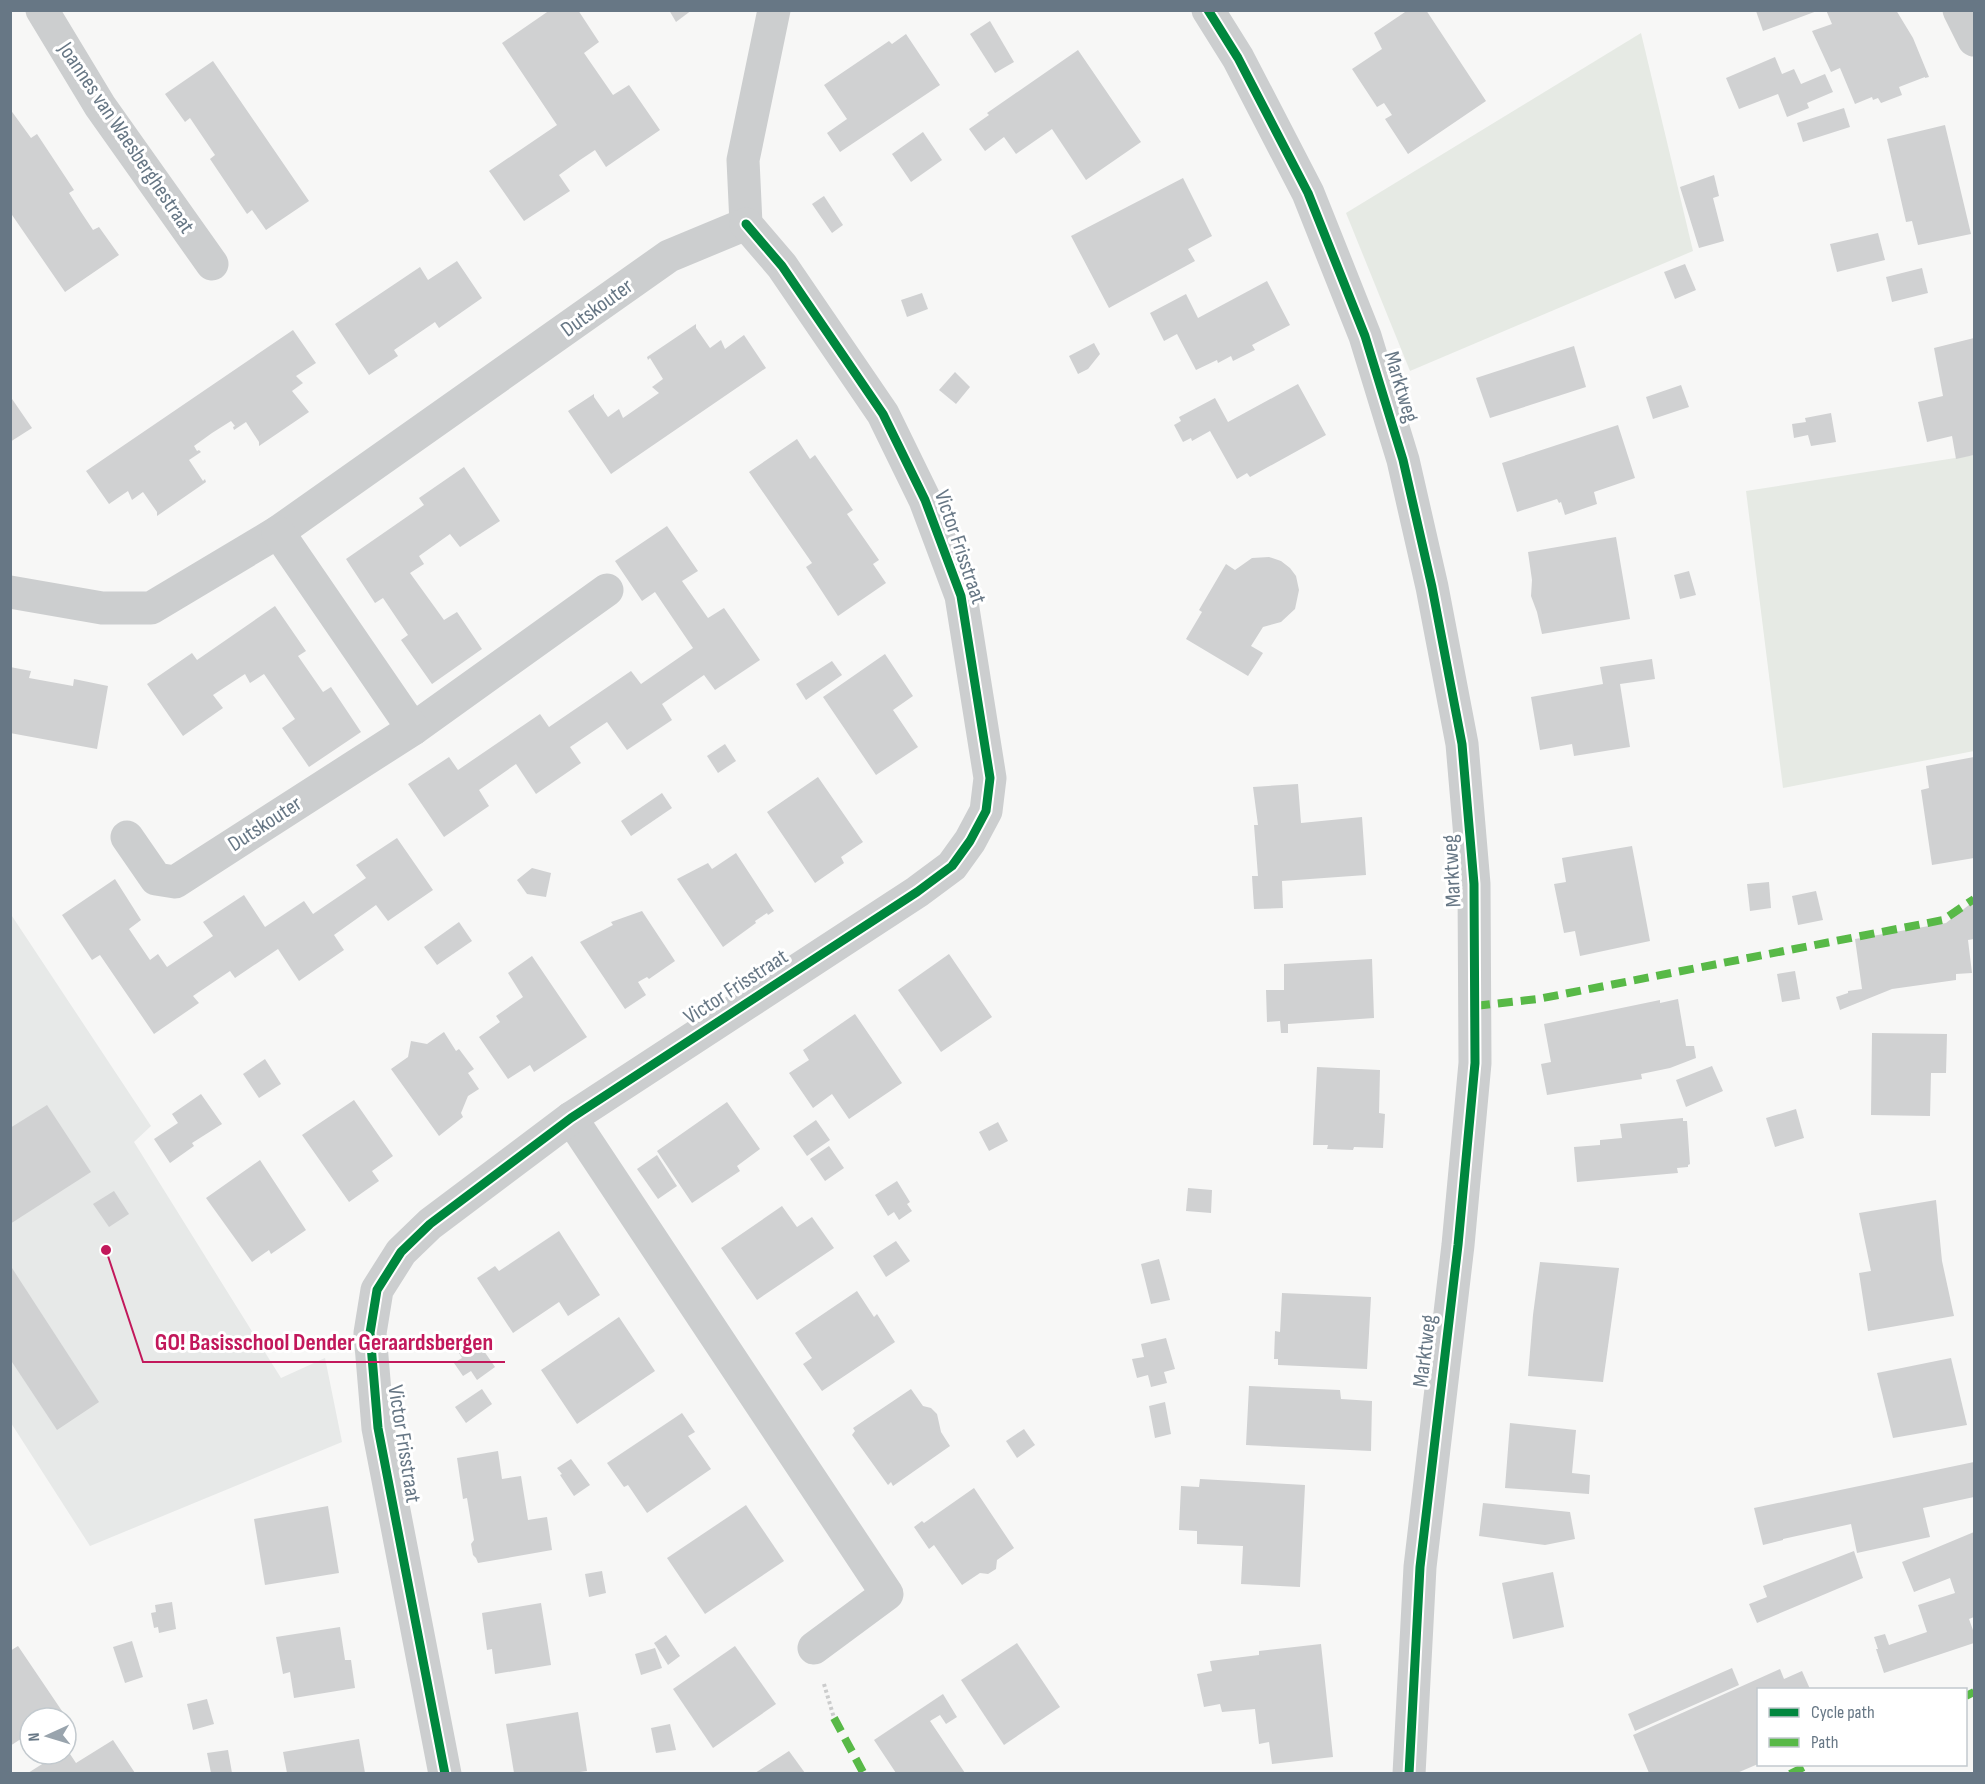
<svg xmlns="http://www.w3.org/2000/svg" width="1985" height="1784" font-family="'Sofia Sans Condensed',sans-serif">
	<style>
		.built { fill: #e7e9e8 }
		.green { fill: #e6eae4 }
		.building { fill: #d0d1d2 }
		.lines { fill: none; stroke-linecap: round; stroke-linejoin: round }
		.path { stroke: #cbcccc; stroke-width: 4; stroke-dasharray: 3 3; stroke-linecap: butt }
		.minor { stroke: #cccecf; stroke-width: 33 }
		.quiet { stroke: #58b947; stroke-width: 8; stroke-dasharray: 15 8; stroke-linecap: butt }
		.cycleway-casing { stroke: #fff; stroke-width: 13 }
		.cycleway { stroke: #00873e; stroke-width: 9 }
		.labels { text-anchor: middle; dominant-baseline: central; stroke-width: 6; stroke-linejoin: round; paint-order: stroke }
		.street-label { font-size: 22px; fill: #677785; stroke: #fff }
		.leader { fill: none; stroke: #c2185b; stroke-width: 2 }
		.callout-dot { fill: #c2185b; stroke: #fff; stroke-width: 2 }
		.callout-label { font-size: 24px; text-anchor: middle; font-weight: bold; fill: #c2185b; stroke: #fff; stroke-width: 6; stroke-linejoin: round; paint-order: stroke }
	</style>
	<rect width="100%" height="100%" fill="#f7f7f6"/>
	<polygon class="built" points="10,913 151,1126 134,1142 281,1378 325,1358 342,1442 90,1546 11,1423"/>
	<g class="green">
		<polygon points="1641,33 1693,251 1410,371 1346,213"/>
		<polygon points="1974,455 1974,751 1783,788 1746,491"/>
	</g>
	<g class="building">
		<polygon points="550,10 578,10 599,42 584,53 613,95 629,85 660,130 606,167 595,150 580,160 559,175 570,191 524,221 489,171 557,125 502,43"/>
		<polygon points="669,10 692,10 676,22"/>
		<polygon points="1408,10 1426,10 1486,101 1408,154 1385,119 1392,115 1384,103 1377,107 1352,69 1382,49 1374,33"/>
		<polygon points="1758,10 1817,10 1817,11 1763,31 1756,11"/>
		<polygon points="1826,10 1896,10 1913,38 1929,77 1925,78 1925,77 1899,87 1902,95 1881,103 1878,98 1873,100 1872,97 1855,104 1840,68 1831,72 1812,31 1832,24"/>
		<polygon points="990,21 1014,62 995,73 970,34"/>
		<polygon points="906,34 940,85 840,152 827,133 847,119 824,85 889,41 892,44"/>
		<polygon points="1078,50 1141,142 1086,180 1052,129 1016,154 1004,137 985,151 969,129 989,115 987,113"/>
		<polygon points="1775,57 1782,74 1794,69 1801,84 1825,74 1833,92 1807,103 1809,108 1787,117 1778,94 1739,109 1726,78"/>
		<polygon points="213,61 309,201 266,230 252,210 247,214 210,159 215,155 190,118 185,122 165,94"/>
		<polygon points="1844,108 1850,127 1803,142 1797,123"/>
		<polygon points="10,109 31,138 37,134 74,190 69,193 81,212 93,230 99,227 119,255 65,292 10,212"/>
		<polygon points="1945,125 1971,234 1918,245 1912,221 1906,222 1887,139"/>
		<polygon points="923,132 942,160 911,182 892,154"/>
		<polygon points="1714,175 1719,196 1713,198 1724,241 1699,248 1680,187"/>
		<polygon points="1183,178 1212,236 1188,249 1195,261 1109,308 1071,236"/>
		<polygon points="824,196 843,225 832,233 812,204"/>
		<polygon points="1878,233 1885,260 1837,272 1830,244"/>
		<polygon points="457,261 482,298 439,328 435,322 394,350 398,356 369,375 335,324 420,267 428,280"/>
		<polygon points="1685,264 1696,290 1675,299 1664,272"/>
		<polygon points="1922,268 1928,293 1892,302 1886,277"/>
		<polygon points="1267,281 1290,325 1252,345 1255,350 1233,361 1231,356 1218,363 1217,360 1196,370 1177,334 1164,341 1150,313 1186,294 1198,318"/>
		<polygon points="922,293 928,309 907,317 901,300"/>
		<polygon points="696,324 696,328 710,348 721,340 725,349 744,335 766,368 611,474 568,411 594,394 594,397 608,417 619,409 623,418 659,393 652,387 663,379 650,358 648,360 647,357"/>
		<polygon points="293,330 316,363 296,376 303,383 292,391 309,412 259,446 259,442 246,422 234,430 233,427 235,426 231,421 212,433 194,446 197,451 199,450 201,452 189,460 203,481 205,479 206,482 157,516 157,512 143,492 132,500 128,491 109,504 86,471"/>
		<polygon points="1974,338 1974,455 1956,459 1952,436 1927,442 1918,402 1943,396 1934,348"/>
		<polygon points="1094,343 1100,354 1088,369 1078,374 1069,356"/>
		<polygon points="1574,346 1586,387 1490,418 1476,378"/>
		<polygon points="955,372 970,387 956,404 939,390"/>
		<polygon points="1298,384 1326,435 1250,477 1247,473 1237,479 1210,431 1192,441 1191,438 1183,442 1174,425 1181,421 1179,417 1215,398 1228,422"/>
		<polygon points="1681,385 1689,407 1653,419 1646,397"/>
		<polygon points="10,396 32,428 10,442"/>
		<polygon points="1831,413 1836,442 1811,446 1808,435 1794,438 1792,424 1806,422 1805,418"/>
		<polygon points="1618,425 1635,478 1594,492 1597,504 1565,515 1561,502 1559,503 1557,499 1517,512 1502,463"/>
		<polygon points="797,439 810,459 815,455 853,510 847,514 879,560 873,564 886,583 838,616 806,567 812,563 749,472"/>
		<polygon points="464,467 500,521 460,547 450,534 419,556 424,564 410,573 444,620 457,612 482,649 432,684 401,640 408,635 383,598 375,603 346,559 424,505 419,498"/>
		<polygon points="667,526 698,571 682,581 708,618 724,608 760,660 715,690 704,675 662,704 672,720 627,750 607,722 570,747 581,763 536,794 516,764 479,790 489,806 444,837 408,784 449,757 458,770 540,714 549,727 631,671 641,684 693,648 655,592 642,601 615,561"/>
		<polygon points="1616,537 1630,619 1542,634 1537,612 1531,596 1532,580 1528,552"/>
		<polygon points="1269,557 1281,561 1290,568 1296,576 1299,590 1295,609 1281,622 1263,627 1251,646 1263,653 1248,676 1186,639 1202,612 1199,610 1226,564 1235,570 1252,558"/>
		<polygon points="1689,571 1696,595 1680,599 1674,575"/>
		<polygon points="275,606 306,651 298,656 323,692 331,687 361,732 309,767 282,728 295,719 264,674 250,683 245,674 213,695 223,708 183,736 147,684 192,653 197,660"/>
		<polygon points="885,654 913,696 893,710 918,747 876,775 823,697"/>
		<polygon points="1652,659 1655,679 1620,684 1630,747 1574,756 1572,744 1540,750 1531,697 1603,684 1600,667"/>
		<polygon points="832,661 842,675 806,700 796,684"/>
		<polygon points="10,667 31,671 29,678 73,686 74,679 108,686 97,749 10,733"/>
		<polygon points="725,744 736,761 718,773 707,756"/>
		<polygon points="1974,757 1974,858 1932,865 1921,790 1929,788 1926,766"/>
		<polygon points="818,777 863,842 841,857 844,863 815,883 767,812"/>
		<polygon points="1298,784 1301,823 1362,817 1366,875 1282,881 1283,908 1254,909 1252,876 1258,876 1254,825 1258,825 1253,787"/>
		<polygon points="662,793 672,808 631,836 621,821"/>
		<polygon points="397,838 433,890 388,921 376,905 334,935 344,950 299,981 278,949 235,978 230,971 193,996 199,1003 154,1034 100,955 92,960 62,915 115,879 141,920 129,929 150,960 158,954 167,967 213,936 203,922 244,895 265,927 304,901 313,914 366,878 356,865"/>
		<polygon points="1632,846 1650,941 1580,956 1575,931 1564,933 1554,884 1566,882 1562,858"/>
		<polygon points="736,853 774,911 768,915 767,913 755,921 756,923 723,947 677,879 708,863 712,869"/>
		<polygon points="532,868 551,873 546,897 527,894 517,880"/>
		<polygon points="1769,882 1771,908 1750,911 1747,884"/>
		<polygon points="1816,891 1823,920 1798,925 1792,896"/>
		<polygon points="1974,901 1974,939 1968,940 1972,973 1956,974 1956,980 1892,989 1840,1010 1836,997 1848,993 1848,991 1862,989 1855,939 1946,923"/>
		<polygon points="642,911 675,961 649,979 647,977 638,982 646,995 625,1009 580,942 613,925 611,922"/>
		<polygon points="459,922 472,941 437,965 424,947"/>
		<polygon points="949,954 992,1017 941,1052 898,990"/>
		<polygon points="532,956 587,1037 534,1072 530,1065 508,1079 479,1037 500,1022 496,1016 523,997 508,973"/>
		<polygon points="1372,959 1374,1018 1288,1024 1288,1033 1281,1033 1280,1021 1267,1022 1266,990 1284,990 1284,964"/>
		<polygon points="1795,971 1800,999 1782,1002 1777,974"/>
		<polygon points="1678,999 1686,1046 1694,1046 1696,1058 1670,1068 1641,1074 1642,1079 1547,1095 1541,1064 1551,1062 1544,1024 1660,1000 1660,1003"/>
		<polygon points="855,1014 902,1083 849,1119 832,1094 813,1108 789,1073 809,1060 803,1050"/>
		<polygon points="444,1032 456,1051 459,1049 474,1069 468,1073 479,1089 468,1096 461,1113 463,1117 439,1136 391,1069 408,1057 411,1041 427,1044"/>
		<polygon points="1872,1033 1947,1034 1946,1073 1931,1073 1930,1116 1871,1115"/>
		<polygon points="265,1059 281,1084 259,1098 243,1074"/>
		<polygon points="1712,1066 1723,1091 1686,1107 1676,1080"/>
		<polygon points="1317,1067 1380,1070 1379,1113 1385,1114 1383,1148 1354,1147 1353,1150 1327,1149 1328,1145 1313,1145"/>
		<polygon points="201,1094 222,1124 192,1143 194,1146 170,1163 154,1139 178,1123 172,1114"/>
		<polygon points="354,1100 393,1156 372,1171 379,1181 349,1202 302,1135"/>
		<polygon points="727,1102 760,1149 737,1166 740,1171 692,1203 657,1151"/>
		<polygon points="47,1105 91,1172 10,1224 10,1128"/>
		<polygon points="1796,1109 1804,1138 1775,1147 1766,1118"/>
		<polygon points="1683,1118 1683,1121 1687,1121 1690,1164 1688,1165 1688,1167 1677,1168 1678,1173 1577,1182 1574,1147 1600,1145 1600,1140 1622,1138 1620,1124"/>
		<polygon points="816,1120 830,1140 807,1156 793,1136"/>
		<polygon points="998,1122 1008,1141 989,1151 979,1132"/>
		<polygon points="829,1146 844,1168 825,1181 810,1159"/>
		<polygon points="657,1155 677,1186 658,1199 637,1169"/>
		<polygon points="260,1160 306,1230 271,1254 269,1250 252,1262 206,1198"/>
		<polygon points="897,1181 910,1202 907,1204 912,1211 899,1220 894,1212 888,1216 875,1195"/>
		<polygon points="1188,1188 1212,1190 1211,1213 1186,1211"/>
		<polygon points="114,1191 129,1214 109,1227 93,1204"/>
		<polygon points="1936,1200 1942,1261 1954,1316 1868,1331 1859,1273 1871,1271 1859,1213"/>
		<polygon points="782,1206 797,1227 812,1217 834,1248 757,1300 721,1248"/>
		<polygon points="559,1231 600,1295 568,1316 559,1302 513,1333 477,1278 495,1266 499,1271"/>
		<polygon points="896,1241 910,1261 886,1277 873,1256"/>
		<polygon points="1159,1259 1170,1300 1151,1304 1141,1264"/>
		<polygon points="1540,1262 1619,1268 1603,1382 1528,1376 1533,1315"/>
		<polygon points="10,1265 99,1402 57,1430 10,1359"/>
		<polygon points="857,1291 874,1317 877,1314 895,1342 822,1391 803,1364 812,1358 795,1333"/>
		<polygon points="1282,1293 1371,1297 1367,1369 1278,1365 1278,1359 1274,1359 1275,1331 1280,1332"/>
		<polygon points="619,1317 655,1371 577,1424 541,1370"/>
		<polygon points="1166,1338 1175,1369 1164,1372 1167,1383 1151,1387 1148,1375 1137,1378 1132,1359 1144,1357 1141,1344"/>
		<polygon points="477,1341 495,1367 477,1380 471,1371 463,1376 454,1363 462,1358 459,1353"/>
		<polygon points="1951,1358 1967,1425 1893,1438 1877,1373"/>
		<polygon points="1249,1386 1340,1390 1341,1399 1372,1401 1371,1451 1246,1445"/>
		<polygon points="482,1389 492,1404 466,1423 455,1407"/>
		<polygon points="911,1389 923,1406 931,1408 937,1414 941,1432 950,1446 893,1486 891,1482 888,1485 852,1435 855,1431 853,1428"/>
		<polygon points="1165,1402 1171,1434 1155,1438 1149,1406"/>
		<polygon points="682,1413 695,1432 688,1436 711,1469 647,1513 628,1485 624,1487 607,1463"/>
		<polygon points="1510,1423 1576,1430 1572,1473 1590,1475 1589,1494 1505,1488"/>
		<polygon points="1024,1429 1035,1445 1017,1458 1006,1441"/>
		<polygon points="498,1451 502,1479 521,1476 528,1520 547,1517 552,1550 478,1563 476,1558 473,1555 471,1544 474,1540 467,1498 463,1499 457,1458"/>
		<polygon points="571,1459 590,1485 574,1496 560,1475 562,1474 557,1468"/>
		<polygon points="1974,1462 1974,1497 1923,1508 1930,1537 1857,1553 1851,1524 1783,1539 1783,1540 1763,1545 1754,1508"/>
		<polygon points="1200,1479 1305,1485 1300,1587 1241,1584 1243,1546 1197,1544 1197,1531 1179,1530 1181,1486 1199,1487"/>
		<polygon points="974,1488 1014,1548 997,1560 996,1569 988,1574 980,1573 962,1585 934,1545 929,1549 914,1527 922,1521 924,1523"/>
		<polygon points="1483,1503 1570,1512 1575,1539 1545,1545 1479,1536"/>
		<polygon points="746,1505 784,1561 705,1614 667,1558"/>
		<polygon points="328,1506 339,1573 265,1585 254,1519"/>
		<polygon points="1974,1532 1974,1617 1969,1619 1974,1633 1974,1643 1884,1673 1876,1649 1878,1649 1874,1637 1885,1634 1889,1645 1927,1632 1918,1605 1955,1593 1950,1578 1914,1592 1902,1562"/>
		<polygon points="1854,1551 1863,1578 1757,1623 1749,1604 1767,1597 1763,1586"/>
		<polygon points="602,1571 606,1593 589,1597 585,1574"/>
		<polygon points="1553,1572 1564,1627 1513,1639 1502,1583"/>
		<polygon points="172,1602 176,1629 159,1633 158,1627 154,1628 151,1613 156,1612 155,1605"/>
		<polygon points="541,1603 551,1665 495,1674 492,1649 487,1650 482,1613"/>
		<polygon points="340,1627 345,1660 351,1660 355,1688 294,1698 290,1672 283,1674 276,1637"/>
		<polygon points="666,1635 680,1656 668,1665 654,1643"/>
		<polygon points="132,1641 143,1677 125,1683 113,1647"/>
		<polygon points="1017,1643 1060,1707 1004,1745 961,1680"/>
		<polygon points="1321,1644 1333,1757 1272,1764 1269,1742 1259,1744 1255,1709 1222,1712 1220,1704 1204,1707 1197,1674 1212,1671 1210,1661 1259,1655 1259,1651"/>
		<polygon points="18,1646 62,1711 52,1718 30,1718 30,1733 10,1746 10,1651"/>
		<polygon points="735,1646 776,1704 713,1748 673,1689"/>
		<polygon points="655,1648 662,1668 641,1675 635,1654"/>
		<polygon points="1732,1668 1739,1685 1635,1731 1628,1714"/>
		<polygon points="1780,1669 1784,1679 1802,1671 1810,1689 1758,1689 1758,1764 1737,1773 1649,1773 1633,1735"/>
		<polygon points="943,1694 957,1717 946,1724 940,1715 930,1721 965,1773 896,1773 874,1740"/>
		<polygon points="207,1699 214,1724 193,1730 187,1704"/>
		<polygon points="578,1712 587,1771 573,1773 514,1773 506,1724"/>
		<polygon points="670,1724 676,1750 656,1753 651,1728"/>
		<polygon points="359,1739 365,1773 287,1773 283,1752"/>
		<polygon points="113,1740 135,1773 28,1773 58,1754 66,1754 66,1748 76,1763"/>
		<polygon points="228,1750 232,1773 211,1773 207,1753"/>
		<polygon points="789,1751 805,1773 755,1773"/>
	</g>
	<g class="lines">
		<polyline class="path" points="824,1684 834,1718"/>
		<g class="minor">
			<polyline points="42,10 100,106 212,264"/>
			<polyline points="1208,10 1238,58 1308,193 1365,336 1403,460 1432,587 1462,744 1474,884 1475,1063 1458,1245 1420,1567 1409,1774"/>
			<polyline points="1959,10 1974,40"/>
			<polyline points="746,224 743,160 774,10"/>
			<polyline points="10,592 102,608 151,608 278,532 669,256 746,224"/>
			<polyline points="413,729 607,590"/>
			<polyline points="127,837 156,879 175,882 413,729 278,532"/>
			<polyline points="571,1118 887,1594 814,1648"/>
			<polyline points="445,1774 378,1428 370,1333 377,1290 401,1252 430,1224 571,1118 917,892 952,866 970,841 986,811 990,778 961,596 925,500 883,414 782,266 746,224"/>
		</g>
		<g class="quiet">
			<polyline points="1475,1006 1538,999 1943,920 1974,899"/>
			<polyline points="1966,1696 1974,1692"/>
			<polyline points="834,1718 864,1774"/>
			<polyline points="1790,1774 1810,1764"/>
		</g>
		<defs>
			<g id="cycleway">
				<polyline points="1208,10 1238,58 1308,193 1365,336 1403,460 1432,587 1462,744 1474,884 1475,1063 1458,1245 1420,1567 1409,1774"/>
				<polyline points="445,1774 378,1428 370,1333 377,1290 401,1252 430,1224 571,1118 917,892 952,866 970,841 986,811 990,778 961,596 925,500 883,414 782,266 746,224"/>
			</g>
		</defs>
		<use href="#cycleway" class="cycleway-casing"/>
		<use href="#cycleway" class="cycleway"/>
	</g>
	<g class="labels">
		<g class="street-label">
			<text transform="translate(126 138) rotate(56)">Joannes van Waesberghestraat</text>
			<text transform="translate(597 308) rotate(-36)">Dutskouter</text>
			<text transform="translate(1401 387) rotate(73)">Marktweg</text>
			<text transform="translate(960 547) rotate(71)">Victor Frisstraat</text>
			<text transform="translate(265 824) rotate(-33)">Dutskouter</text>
			<text transform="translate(1452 871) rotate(-93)">Marktweg</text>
			<text transform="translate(736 987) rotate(-33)">Victor Frisstraat</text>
			<text transform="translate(1425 1351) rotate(-83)">Marktweg</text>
			<text transform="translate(404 1444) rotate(81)">Victor Frisstraat</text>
		</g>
	</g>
	<path class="leader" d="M106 1250L143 1362H505"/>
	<circle class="callout-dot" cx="106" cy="1250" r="6"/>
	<g class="callout-label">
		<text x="324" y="1350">GO! Basisschool Dender Geraardsbergen</text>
	</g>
	<rect width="1985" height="1784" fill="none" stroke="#677785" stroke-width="24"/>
	<rect x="1757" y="1688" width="210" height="78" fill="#ffffff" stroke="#c2c9ce" stroke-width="1.5"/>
	<rect x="1769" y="1708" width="30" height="9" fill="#00873e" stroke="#c2c9ce" stroke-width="1.5"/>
	<text x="1811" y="1718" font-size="18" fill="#677785">Cycle path</text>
	<rect x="1769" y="1738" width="30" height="9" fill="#58b947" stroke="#c2c9ce" stroke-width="1.5"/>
	<text x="1811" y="1748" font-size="18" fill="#677785">Path</text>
	<g transform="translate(48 1736) rotate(266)"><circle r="28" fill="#ffffff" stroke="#c2c9ce" stroke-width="1.5"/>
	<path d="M0-4.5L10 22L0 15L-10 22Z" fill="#99a4ad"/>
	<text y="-9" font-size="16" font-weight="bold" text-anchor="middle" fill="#677785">N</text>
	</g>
</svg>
